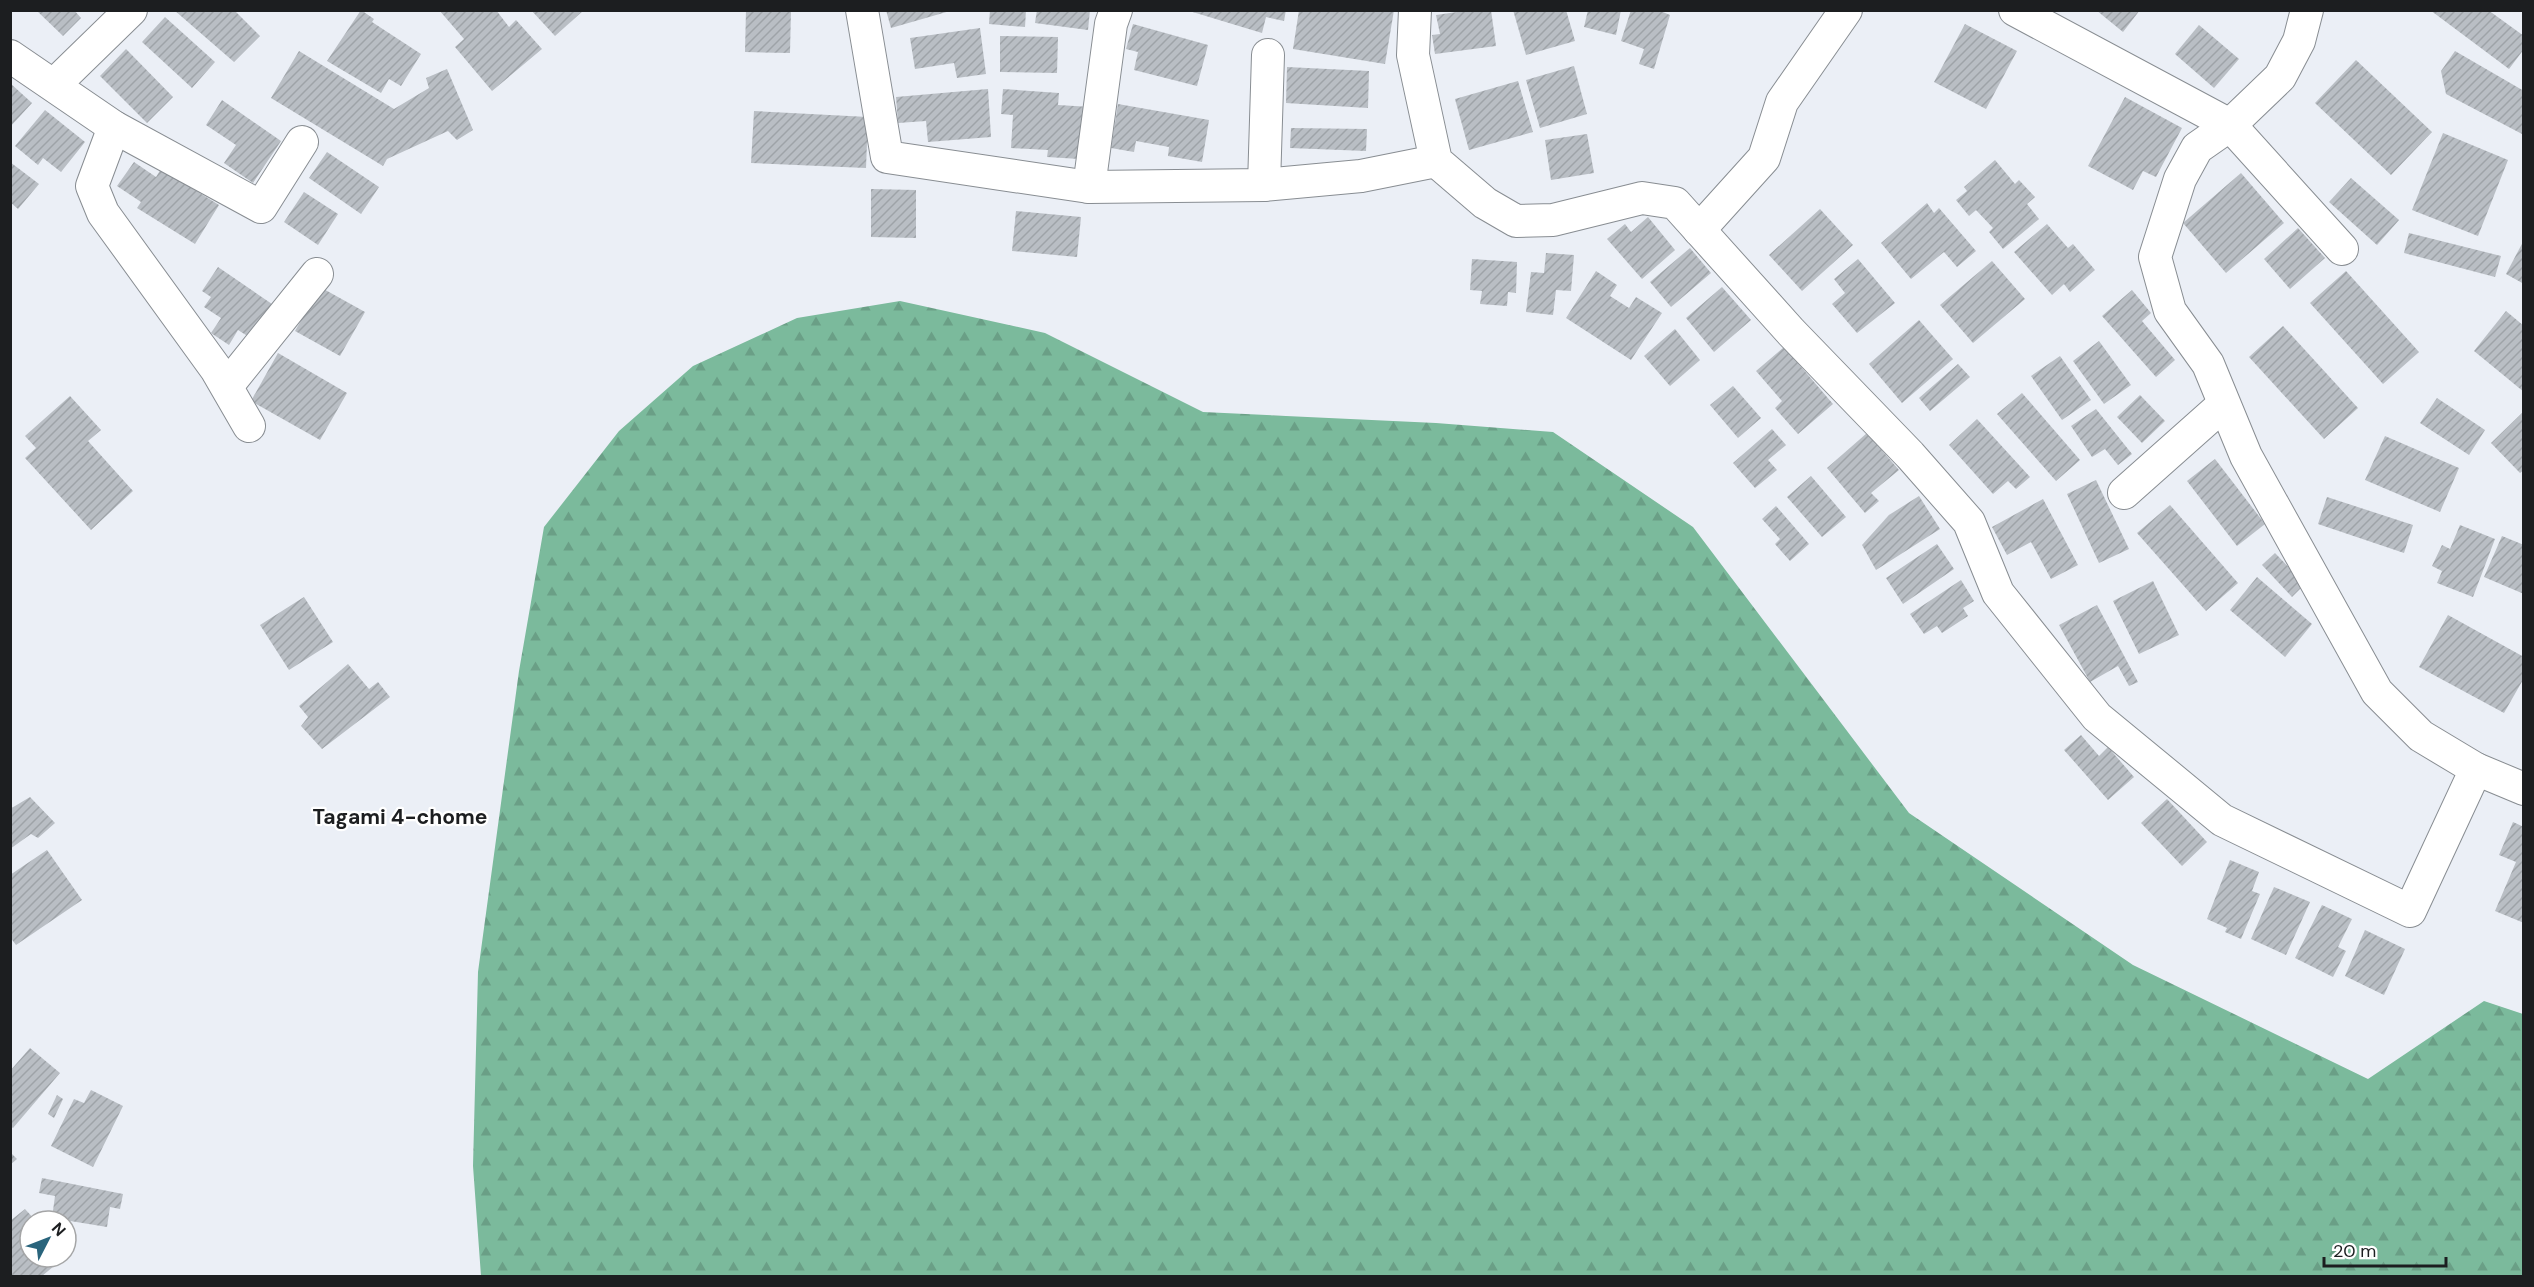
<svg xmlns="http://www.w3.org/2000/svg" width="2534" height="1287" font-family="'DM Sans',sans-serif">
	<style>
		.forest { fill: url(#forest-firs) }
		.building { fill: url(#building-hatch) }
		.lines { fill: none; stroke-linecap: round; stroke-linejoin: round }
		.street-casing { stroke: #888d92; stroke-width: 34 }
		.street { stroke: #fff; stroke-width: 32 }
		.labels { text-anchor: middle; dominant-baseline: central; stroke-width: 4.5; stroke-linejoin: round; paint-order: stroke }
		.neighbourhood-label { font-size: 21px; font-weight: bold; fill: #1c1e20; stroke: #fff }
	</style>
	<defs>
		<pattern id="forest-firs" width="22" height="20" patternUnits="userSpaceOnUse" patternTransform="scale(1.5)"><rect width="22" height="20" fill="#7bba9c"/><path d="M5 1l3.5 6h-7zM16 11l3.5 6h-7z" fill="#6a9f86"/></pattern>
		<pattern id="building-hatch" width="6" height="6" patternUnits="userSpaceOnUse" patternTransform="scale(1.5)"><rect width="6" height="6" fill="#b9bec4"/><path d="M-1 1l2-2M0 6l6-6M5 7l2-2" fill="none" stroke="#9ea3a8"/></pattern>
	</defs>
	<rect width="100%" height="100%" fill="#ebeff6"/>
	<polygon class="forest" points="900,301 1045,333 1203,412 1436,423 1553,432 1693,527 1909,813 2133,965 2368,1079 2484,1001 2523,1014 2523,1276 481,1276 473,1166 478,972 519,671 544,527 619,431 693,366 797,318"/>
	<g class="building">
		<polygon points="36,10 74,10 81,18 63,36"/>
		<polygon points="174,10 234,10 260,36 234,62"/>
		<polygon points="361,10 374,19 372,22 421,54 401,86 389,79 381,93 327,61"/>
		<polygon points="439,10 496,10 509,27 516,20 542,49 492,91 455,47 464,39"/>
		<polygon points="531,10 584,10 555,36"/>
		<polygon points="746,10 791,10 790,53 745,52"/>
		<polygon points="886,10 950,10 950,11 891,28"/>
		<polygon points="990,10 1026,10 1025,27 989,24"/>
		<polygon points="1037,10 1090,10 1088,30 1035,23"/>
		<polygon points="1186,10 1286,10 1284,21 1266,17 1262,33"/>
		<polygon points="1299,10 1394,10 1385,64 1293,49"/>
		<polygon points="1471,10 1491,10 1496,46 1435,54 1432,35 1440,34 1436,15"/>
		<polygon points="1513,10 1566,10 1575,41 1526,55"/>
		<polygon points="1588,10 1621,10 1616,35 1584,27"/>
		<polygon points="1631,10 1658,10 1670,15 1654,69 1639,64 1644,49 1621,41"/>
		<polygon points="2096,10 2140,10 2123,32"/>
		<polygon points="2430,10 2488,10 2524,36 2524,49 2509,69"/>
		<polygon points="165,17 215,62 192,88 142,42"/>
		<polygon points="1133,24 1208,45 1197,86 1134,70 1138,52 1126,49"/>
		<polygon points="1965,24 2017,51 1986,109 1934,82"/>
		<polygon points="2199,25 2239,59 2214,88 2175,54"/>
		<polygon points="980,28 986,74 957,78 954,63 915,69 910,38"/>
		<polygon points="1000,36 1058,37 1057,73 1000,72"/>
		<polygon points="126,49 173,97 147,123 100,76"/>
		<polygon points="299,51 394,109 429,88 426,78 447,69 473,130 457,140 448,131 387,159 383,166 271,98"/>
		<polygon points="2455,51 2524,91 2522,134 2446,94 2441,71"/>
		<polygon points="2356,60 2432,132 2391,175 2315,103"/>
		<polygon points="1574,66 1587,114 1540,128 1526,80"/>
		<polygon points="1287,67 1369,71 1368,108 1286,103"/>
		<polygon points="1518,81 1533,132 1469,150 1455,99"/>
		<polygon points="10,83 32,103 10,127"/>
		<polygon points="988,89 991,137 928,142 926,121 898,123 896,97"/>
		<polygon points="1003,89 1059,93 1058,105 1091,107 1079,159 1047,157 1048,150 1011,148 1013,115 1001,114"/>
		<polygon points="2125,97 2182,128 2156,177 2143,171 2133,190 2088,166"/>
		<polygon points="222,100 281,141 253,183 224,163 236,145 206,125"/>
		<polygon points="1118,104 1209,120 1202,162 1168,156 1169,147 1136,141 1134,152 1111,148"/>
		<polygon points="45,110 85,142 61,172 43,158 38,165 15,146"/>
		<polygon points="754,111 868,117 866,168 751,163"/>
		<polygon points="1291,128 1367,129 1366,151 1290,148"/>
		<polygon points="2443,133 2508,160 2478,236 2412,210"/>
		<polygon points="1587,134 1594,173 1551,180 1545,140"/>
		<polygon points="327,152 379,187 361,214 309,178"/>
		<polygon points="1995,160 2015,184 2019,180 2035,197 2027,204 2039,219 2003,249 1989,232 1993,228 1976,210 1969,216 1956,200 1967,191 1964,187"/>
		<polygon points="10,162 39,184 18,209 10,202"/>
		<polygon points="134,162 156,177 161,169 219,205 195,244 137,208 141,202 117,186"/>
		<polygon points="2241,173 2284,223 2226,273 2183,223"/>
		<polygon points="2351,178 2399,220 2377,245 2329,202"/>
		<polygon points="871,189 916,190 916,238 871,237"/>
		<polygon points="304,192 338,214 318,245 284,222"/>
		<polygon points="1927,203 1934,213 1939,208 1976,251 1957,267 1944,252 1911,279 1881,243"/>
		<polygon points="1820,209 1853,245 1802,291 1769,255"/>
		<polygon points="1016,211 1081,217 1077,257 1012,251"/>
		<polygon points="1648,217 1675,250 1642,279 1607,239 1625,224 1631,232"/>
		<polygon points="2047,224 2068,248 2073,244 2095,270 2070,292 2064,284 2052,295 2014,252"/>
		<polygon points="2298,228 2325,258 2290,289 2264,259"/>
		<polygon points="2409,233 2501,256 2495,277 2404,253"/>
		<polygon points="2524,240 2524,284 2506,274"/>
		<polygon points="1690,248 1711,273 1671,307 1650,282"/>
		<polygon points="1546,253 1574,255 1571,291 1556,290 1553,315 1526,312 1531,272 1544,273"/>
		<polygon points="1472,259 1517,262 1516,293 1508,292 1507,306 1480,304 1482,291 1470,290"/>
		<polygon points="1858,259 1895,303 1857,333 1832,304 1845,293 1834,279"/>
		<polygon points="1992,261 2025,299 1973,343 1940,305"/>
		<polygon points="218,267 272,304 249,337 238,330 229,345 211,333 221,318 204,307 211,297 202,291"/>
		<polygon points="1596,271 1617,285 1610,296 1629,308 1636,297 1662,313 1631,360 1566,318"/>
		<polygon points="2346,271 2419,352 2383,384 2310,303"/>
		<polygon points="320,287 365,312 340,356 295,331"/>
		<polygon points="1722,287 1751,320 1714,352 1686,318"/>
		<polygon points="2132,290 2151,313 2142,321 2175,360 2156,377 2102,316"/>
		<polygon points="2506,311 2524,326 2524,392 2474,351"/>
		<polygon points="1919,320 1953,359 1902,403 1869,364"/>
		<polygon points="2283,326 2358,408 2324,439 2249,357"/>
		<polygon points="1675,329 1700,360 1670,386 1644,356"/>
		<polygon points="2099,341 2131,385 2104,404 2073,361"/>
		<polygon points="1784,347 1833,404 1798,434 1775,408 1782,401 1756,371"/>
		<polygon points="278,353 347,393 320,440 251,401"/>
		<polygon points="2060,356 2091,400 2062,420 2031,376"/>
		<polygon points="1958,364 1970,377 1930,411 1919,398"/>
		<polygon points="1733,386 1761,418 1738,438 1710,405"/>
		<polygon points="2022,393 2080,460 2056,481 1997,414"/>
		<polygon points="2140,395 2165,421 2142,443 2117,417"/>
		<polygon points="70,396 101,430 88,441 133,491 91,530 25,458 36,448 25,436"/>
		<polygon points="2437,398 2485,430 2469,455 2420,423"/>
		<polygon points="2096,409 2132,454 2118,465 2105,449 2092,457 2071,426"/>
		<polygon points="2524,411 2524,470 2520,473 2491,443"/>
		<polygon points="1977,419 2030,477 2016,489 2008,481 1993,494 1949,445"/>
		<polygon points="1772,429 1786,445 1768,460 1777,470 1755,488 1733,463"/>
		<polygon points="1867,433 1899,470 1871,493 1879,501 1865,513 1827,468"/>
		<polygon points="2385,436 2459,468 2440,512 2365,480"/>
		<polygon points="2215,459 2265,524 2237,546 2187,481"/>
		<polygon points="1811,476 1846,517 1822,537 1787,497"/>
		<polygon points="2096,480 2129,549 2099,563 2067,494"/>
		<polygon points="1919,496 1940,529 1876,570 1862,545 1889,515"/>
		<polygon points="2327,497 2413,525 2404,553 2318,524"/>
		<polygon points="2043,499 2078,565 2051,579 2031,542 2007,555 1992,527"/>
		<polygon points="2170,505 2238,583 2206,611 2137,533"/>
		<polygon points="1776,506 1809,544 1790,561 1775,544 1780,539 1762,519"/>
		<polygon points="2460,525 2495,539 2473,597 2437,583 2442,571 2432,566 2442,545 2450,549"/>
		<polygon points="2502,536 2524,545 2524,594 2484,577"/>
		<polygon points="1937,544 1954,569 1903,604 1886,578"/>
		<polygon points="2275,553 2305,584 2292,597 2262,565"/>
		<polygon points="2257,577 2312,624 2285,657 2230,610"/>
		<polygon points="1961,580 1974,601 1963,608 1968,616 1942,633 1937,626 1924,634 1910,614"/>
		<polygon points="2153,581 2179,635 2139,654 2113,601"/>
		<polygon points="304,597 333,642 289,670 260,625"/>
		<polygon points="2097,605 2138,682 2129,686 2118,666 2090,682 2059,625"/>
		<polygon points="2448,615 2524,657 2524,678 2504,713 2419,667"/>
		<polygon points="348,664 369,689 378,682 390,697 322,749 301,726 308,717 299,706"/>
		<polygon points="2081,735 2099,756 2108,747 2134,777 2108,800 2064,750"/>
		<polygon points="30,797 55,823 38,838 31,834 10,849 10,809"/>
		<polygon points="2167,799 2207,842 2182,866 2141,823"/>
		<polygon points="2513,822 2524,827 2524,923 2495,911 2516,862 2499,855"/>
		<polygon points="47,850 82,900 16,945 10,937 10,875"/>
		<polygon points="2230,860 2259,872 2252,891 2260,894 2241,939 2225,932 2227,928 2207,919"/>
		<polygon points="2274,887 2310,902 2286,955 2251,939"/>
		<polygon points="2322,905 2352,919 2338,947 2346,951 2333,977 2295,958"/>
		<polygon points="2365,930 2405,949 2384,995 2345,976"/>
		<polygon points="30,1048 60,1073 13,1128 10,1126 10,1071"/>
		<polygon points="91,1090 123,1106 93,1167 51,1146 74,1099 84,1103"/>
		<polygon points="57,1095 63,1099 54,1118 48,1114"/>
		<polygon points="10,1152 17,1159 10,1165"/>
		<polygon points="42,1178 123,1194 120,1209 110,1207 107,1227 52,1218 55,1196 39,1193"/>
		<polygon points="25,1209 36,1221 30,1221 30,1257 65,1257 42,1276 10,1275 10,1221"/>
	</g>
	<g class="lines">
		<defs>
			<g id="street">
				<polyline points="862,10 887,157 1089,187 1264,185 1361,176 1436,161"/>
				<polyline points="1415,10 1413,55 1436,161 1485,203 1516,221 1553,220 1642,198 1675,203 1791,332 1910,455 1969,522 1998,593 2097,717 2222,820 2410,911 2476,769 2421,736 2377,692 2246,456 2208,364 2170,311 2155,257 2180,179 2197,148 2230,125 2280,77 2299,41 2307,10"/>
				<polyline points="2015,10 2230,125 2342,249"/>
				<polyline points="10,56 114,127 261,207 302,142"/>
				<polyline points="54,85 131,10"/>
				<polyline points="114,127 92,186 103,213 216,369 249,426"/>
				<polyline points="1264,185 1268,55"/>
				<polyline points="1089,187 1111,24 1116,10"/>
				<polyline points="1699,230 1764,158 1782,102 1846,10"/>
				<polyline points="227,386 317,274"/>
				<polyline points="2124,493 2223,405"/>
				<polyline points="2476,769 2524,789"/>
			</g>
		</defs>
		<use href="#street" class="street-casing"/>
		<use href="#street" class="street"/>
	</g>
	<g class="labels">
		<g class="neighbourhood-label">
			<text x="400" y="817">Tagami 4-chome</text>
		</g>
	</g>
	<rect width="2534" height="1287" fill="none" stroke="#1c1e20" stroke-width="24"/>
	<g transform="translate(48 1239) rotate(48)"><circle r="28" fill="#ffffff" stroke="#a4a5a6" stroke-width="1.5"/>
	<path d="M0-4.5L10 22L0 15L-10 22Z" fill="#29647c"/>
	<text y="-9" font-size="16" font-weight="bold" text-anchor="middle" fill="#1c1e20">N</text>
	</g>
	<path d="M2324 1257v9h122v-9" fill="none" stroke="#1c1e20" stroke-width="3"/>
	<text x="2333" y="1257" font-size="18" fill="#1c1e20" stroke="#ffffff" stroke-width="4.5" paint-order="stroke">20 m</text>
</svg>
